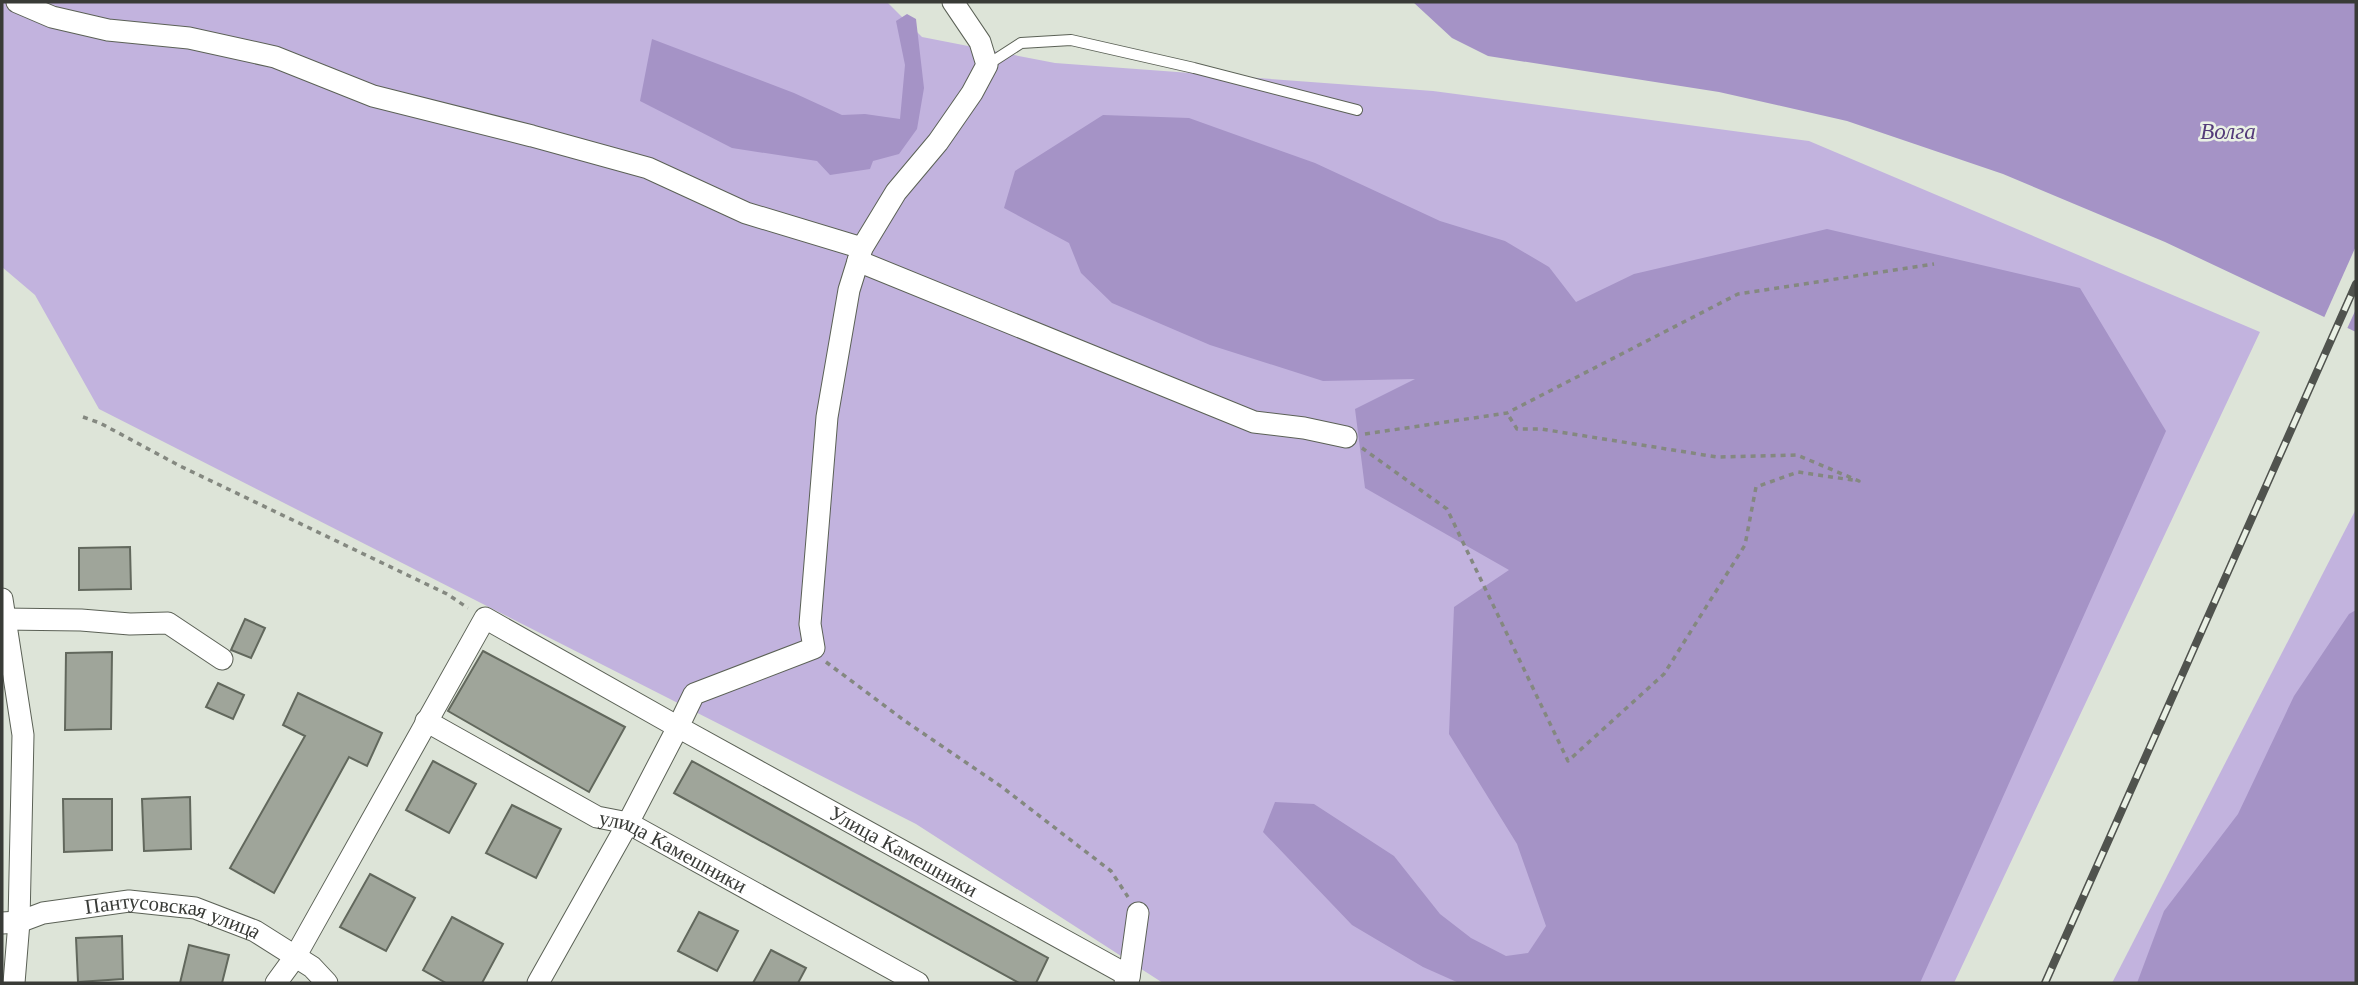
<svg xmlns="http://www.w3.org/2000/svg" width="2358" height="985" font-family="'Times New Roman',serif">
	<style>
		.green { fill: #c2b3de }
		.forest { fill: #a593c6 }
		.pier { fill: #dde4d8 }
		.building { fill: #9fa59a; stroke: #62685d; stroke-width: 2 }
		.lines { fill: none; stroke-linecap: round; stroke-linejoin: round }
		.lane-casing { stroke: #5b6156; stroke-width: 12 }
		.street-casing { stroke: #5b6156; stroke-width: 23 }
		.path { stroke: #848880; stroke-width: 3.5; stroke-dasharray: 5 5; stroke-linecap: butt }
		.lane { stroke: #fff; stroke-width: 10 }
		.street { stroke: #fff; stroke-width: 21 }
		.rail-casing { stroke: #50534e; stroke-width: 8 }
		.rail { stroke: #eaf1e5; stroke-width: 5; stroke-dasharray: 16; stroke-linecap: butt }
		.labels { text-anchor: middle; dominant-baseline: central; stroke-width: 5; stroke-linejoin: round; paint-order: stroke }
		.street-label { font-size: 21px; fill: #393b37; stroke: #eaf1e5 }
		.water-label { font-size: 23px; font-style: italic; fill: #543b7a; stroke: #eaf1e5 }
	</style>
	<rect width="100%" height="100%" fill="#dde4d8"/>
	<g class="green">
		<polygon points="2,2 887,2 922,37 1055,63 1433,91 1809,141 2260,332 1954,983 1163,983 916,824 99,409 35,295 2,267"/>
		<polygon points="2356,509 2356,983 2112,983"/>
	</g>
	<g class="forest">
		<polygon points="1413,2 2356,2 2356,332 2165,242 2003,174 1847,121 1719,92 1488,56 1452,38"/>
		<polygon points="907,14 916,19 924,88 917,129 899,154 873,161 870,169 830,175 817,161 732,148 640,101 652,39 794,93 842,115 865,114 900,119 905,65 896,21"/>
		<polygon points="1103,115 1189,118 1315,163 1440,221 1505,241 1549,267 1576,302 1634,274 1827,229 2080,288 2166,431 1920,983 1459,983 1423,967 1352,925 1263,832 1275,802 1314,804 1394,856 1440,914 1471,938 1506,956 1528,953 1546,926 1517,844 1449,734 1454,607 1509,570 1365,488 1355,409 1415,379 1323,381 1210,345 1112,303 1081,273 1069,243 1004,208 1015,171"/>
		<polygon points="2356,610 2356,983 2137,983 2164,911 2238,814 2294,696 2349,614"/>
	</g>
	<polygon class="pier" points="2356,246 2356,309 2346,331 2323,320"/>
	<g class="building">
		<polygon points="130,547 131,589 79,590 79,548"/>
		<polygon points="245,619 265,628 251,658 231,650"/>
		<polygon points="483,651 625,727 589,792 448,711"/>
		<polygon points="112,652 111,729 65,730 66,653"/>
		<polygon points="218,683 244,695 233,719 206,707"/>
		<polygon points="298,693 382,733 367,766 349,757 274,893 230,868 305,736 283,725"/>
		<polygon points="433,761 476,784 449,833 406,810"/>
		<polygon points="692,761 1048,958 1036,983 1019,983 674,793"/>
		<polygon points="190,797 191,849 144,851 142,799"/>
		<polygon points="63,799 112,799 112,850 64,852"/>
		<polygon points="512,805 561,829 536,878 486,853"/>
		<polygon points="370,874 415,898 386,951 340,927"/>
		<polygon points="699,912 738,931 717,971 678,951"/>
		<polygon points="452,917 503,944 482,983 446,983 423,970"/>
		<polygon points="122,936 123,979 78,982 76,938"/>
		<polygon points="189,945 229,955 222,983 180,983"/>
		<polygon points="771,950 806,968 798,983 753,983"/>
	</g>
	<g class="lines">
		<defs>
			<polyline id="lane" points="987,65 1021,43 1071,40 1194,68 1357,110"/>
			<g id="street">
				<polyline points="17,2 52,17 108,30 189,38 275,57 373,96 532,136 648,168 746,213 862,248"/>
				<path id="s1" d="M953,2L980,42L987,65L972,93L938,142L896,192L862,248L858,261L849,290L827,417L810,624L814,648L694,694L678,727L1129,976"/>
				<polyline points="858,261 1254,422 1304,428 1346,437"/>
				<polyline points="2,599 23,735 19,922 14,983"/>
				<polyline points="2,619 81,620 130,624 168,623 222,659"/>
				<path id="s2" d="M426,721L597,817L628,823L918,983"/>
				<path id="s3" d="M2,923L19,922L43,913L129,901L195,908L255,931L312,967L327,983"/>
				<polyline points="276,983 295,957 485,618 678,727 628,823 538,983"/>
				<polyline points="1125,983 1129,978 1138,913"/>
			</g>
		</defs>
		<use href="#lane" class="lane-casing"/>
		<use href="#street" class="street-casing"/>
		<g class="path">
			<polyline points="83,417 100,423 180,466 447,594 468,608"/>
			<polyline points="1365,434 1507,413 1738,294 1934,264"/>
			<polyline points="1362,448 1447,509 1568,761 1664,674 1745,545 1756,487 1798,472 1859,481 1797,455 1717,457 1541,429 1517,429 1507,413"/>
			<polyline points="826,662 905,721 1002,787 1081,848 1111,871 1128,897"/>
		</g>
		<use href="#lane" class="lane"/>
		<use href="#street" class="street"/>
		<defs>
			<polyline id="rail" points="2045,983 2356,284"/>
		</defs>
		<use href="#rail" class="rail-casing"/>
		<use href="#rail" class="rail"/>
	</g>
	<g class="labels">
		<g class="street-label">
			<text stroke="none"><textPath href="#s1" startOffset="1122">Улица Камешники</textPath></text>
			<text stroke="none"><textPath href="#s2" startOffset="280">улица Камешники</textPath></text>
			<text stroke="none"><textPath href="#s3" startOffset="175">Пантусовская улица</textPath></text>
		</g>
		<g class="water-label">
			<text x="2228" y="131">Волга</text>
		</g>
	</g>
	<rect width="2358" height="985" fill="none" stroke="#393b37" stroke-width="7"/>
</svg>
